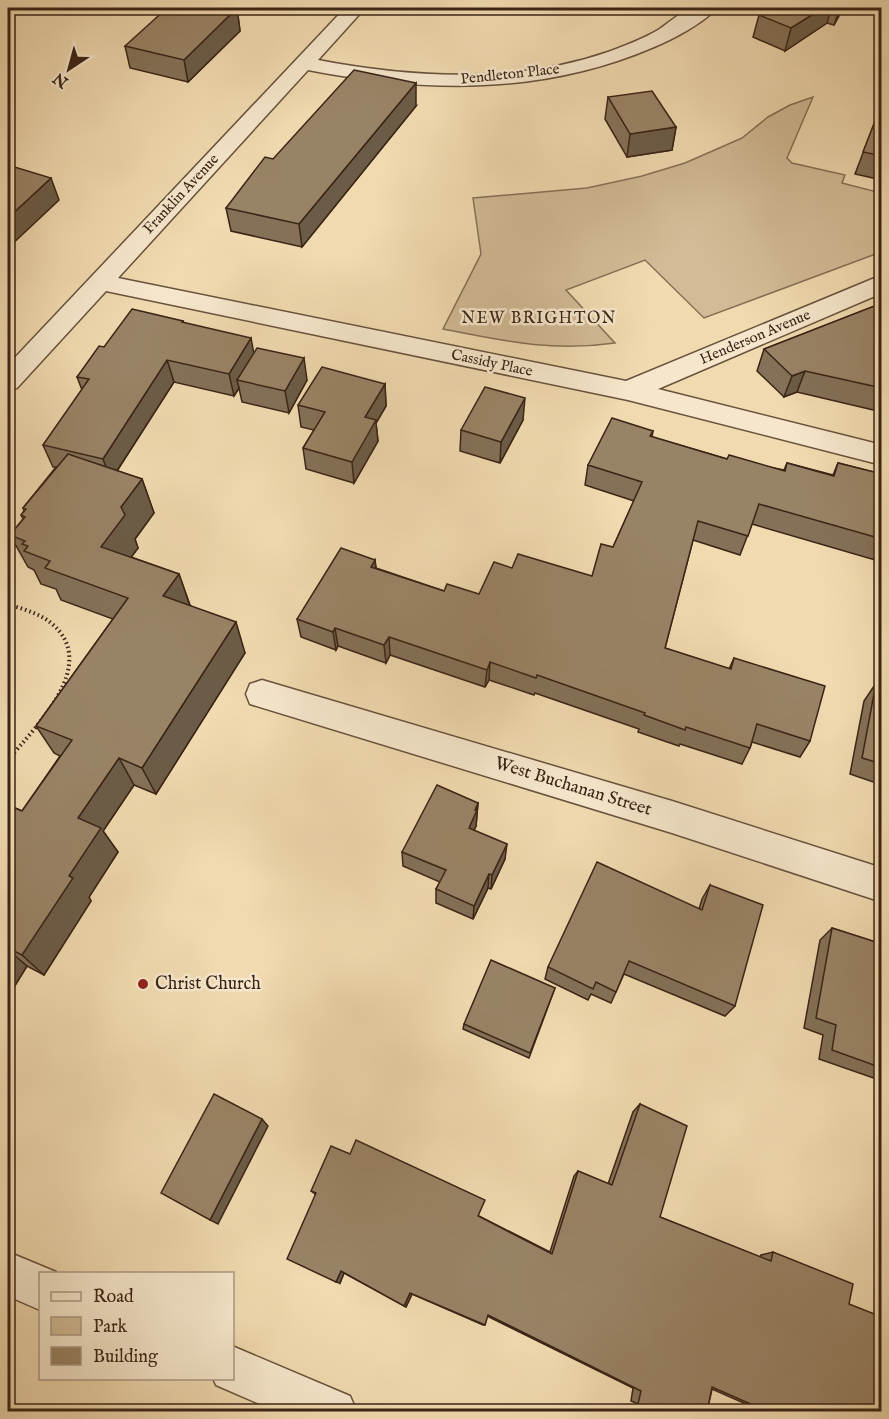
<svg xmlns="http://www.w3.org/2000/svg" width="889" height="1419" font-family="'IM FELL English',serif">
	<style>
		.green { fill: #d2bb96; stroke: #867056; stroke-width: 1.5 }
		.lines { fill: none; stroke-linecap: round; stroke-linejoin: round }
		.minor-casing { stroke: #68523c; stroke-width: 3 }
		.path { stroke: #3a2416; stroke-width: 4; stroke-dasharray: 1.5 3; stroke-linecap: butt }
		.minor { fill: #f6e7cc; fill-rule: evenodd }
		.wall { fill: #847158; stroke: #3a2416; stroke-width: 1.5 }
		.shaded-wall { fill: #6b5c47; stroke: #3a2416; stroke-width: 1.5 }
		.building { fill: #998366; stroke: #3a2416; stroke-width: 1.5 }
		.poi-dot { fill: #8f2418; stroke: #f6e7cc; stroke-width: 2 }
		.labels { text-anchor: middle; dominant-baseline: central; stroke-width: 5; stroke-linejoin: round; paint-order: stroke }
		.far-street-label { font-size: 15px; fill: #3a2416; stroke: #f6e7cc }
		.far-neighbourhood-label { font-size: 16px; letter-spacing: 1.5px; fill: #3a2416; stroke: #f6e7cc }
		.street-label { font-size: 18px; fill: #3a2416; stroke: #f6e7cc }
		.poi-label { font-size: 18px; fill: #3a2416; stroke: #f6e7cc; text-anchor: start }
	</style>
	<rect width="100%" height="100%" fill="#f1dab0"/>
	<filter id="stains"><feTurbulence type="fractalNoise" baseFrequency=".00333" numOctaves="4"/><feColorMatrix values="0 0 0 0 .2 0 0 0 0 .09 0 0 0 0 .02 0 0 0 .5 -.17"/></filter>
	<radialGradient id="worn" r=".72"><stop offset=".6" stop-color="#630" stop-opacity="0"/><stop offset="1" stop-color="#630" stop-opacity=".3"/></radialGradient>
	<path class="green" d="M813,97L787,158L792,163L845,175L842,183L881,193V252L704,318L645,260L566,290L615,343C552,352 504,341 443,329L481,254L473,198L587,188L642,176L685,163L742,138L768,117L790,105Z"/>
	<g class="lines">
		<defs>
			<g id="minor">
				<path d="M345,8H365L318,60C412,78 516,84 608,52C624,46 643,39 658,30C669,23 681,11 693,8C699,6 710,7 716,8C706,22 671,40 654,47C543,95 425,93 308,70L118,278L626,381L882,275V293L658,389L882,445V465L628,400L106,291L17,388L8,390V365Z"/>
				<polygon points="262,680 672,801 882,868 882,902 672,833 250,704 246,694 250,684"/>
				<polygon points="8,1252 56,1272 40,1274 40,1310 8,1296"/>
				<polygon points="232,1346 350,1396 357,1412 278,1412 216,1385 213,1378 232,1378"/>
			</g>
		</defs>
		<use href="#minor" class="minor-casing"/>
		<path class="path" d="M8,604C22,609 39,613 51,623C101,664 36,726 8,760"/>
		<use href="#minor" class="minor"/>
	</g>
	<g class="wall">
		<polygon points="237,8 240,31 188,82 130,68 125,46"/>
		<polygon points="762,8 850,8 840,14 834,25 827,23 785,51 753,37 759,15"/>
		<polygon points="608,97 676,127 672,150 627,157 605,119"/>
		<polygon points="882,103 882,180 855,174"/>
		<polygon points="416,106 302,247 231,231 226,208 273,159"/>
		<polygon points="882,303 882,412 797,392 784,397 757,371 764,349"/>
		<polygon points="183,321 183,323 254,353 307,380 289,413 242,402 239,388 234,396 174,382 117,471 142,479 154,513 135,539 138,548 131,557 179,574 190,605 245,653 156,794 134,785 103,831 118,852 89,897 91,901 44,975 27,966 11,992 8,990 8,805 22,811 60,756 54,753 36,726 113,619 61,600 56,589 41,584 34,570 28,567 10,535 23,519 21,515 24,511 23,508 56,467 53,467 43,445 82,390 77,377 104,347"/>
		<polygon points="385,384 386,406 376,423 378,441 354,483 306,469 303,448 314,430 301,427 298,405"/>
		<polygon points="523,420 500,463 460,451 461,430"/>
		<polygon points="653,431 652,437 727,459 784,470 787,463 833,475 838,463 882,474 882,562 752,524 740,555 693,540 665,648 729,669 734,658 810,741 800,757 752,742 750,748 742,764 680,744 679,746 638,732 639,729 535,693 534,695 489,680 485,687 390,655 386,663 338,646 336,650 301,637 297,619 375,560 376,568 444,591 479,594 512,568 592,576 613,547 634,501 585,485 588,465"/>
		<polygon points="876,683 882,684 882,785 850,774 864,701"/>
		<polygon points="478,803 476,826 474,830 505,859 491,889 488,888 473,919 436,903 436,889 440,882 403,866 402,852"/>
		<polygon points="710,885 735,1006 725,1016 624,974 611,1003 591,994 588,1000 545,979 548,967 699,909 702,899"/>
		<polygon points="832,928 882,944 882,1081 819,1059 823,1035 804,1028 820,940"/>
		<polygon points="555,988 529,1058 463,1029 464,1024"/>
		<polygon points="640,1104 660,1217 760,1257 761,1255 773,1252 849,1304 882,1412 764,1412 712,1389 707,1412 652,1412 653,1410 631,1401 633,1388 487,1316 485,1325 483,1325 412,1294 406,1307 344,1273 340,1283 315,1194 311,1191 479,1216 550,1252 574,1176 578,1171 608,1184 633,1112"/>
	</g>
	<g class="shaded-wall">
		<polygon points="237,8 240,31 188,82 184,60"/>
		<polygon points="823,8 831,8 827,23 785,51 791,28"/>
		<polygon points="840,8 850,8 840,14 834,25"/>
		<polygon points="416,83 416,106 302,247 299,224"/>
		<polygon points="676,127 672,150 627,157 630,134"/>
		<polygon points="51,178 59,200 8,248 8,218"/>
		<polygon points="251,338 255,360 237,380 239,388 234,396 229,374"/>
		<polygon points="304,358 307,380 289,413 285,391"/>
		<polygon points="167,360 174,382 111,480 103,459"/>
		<polygon points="805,371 797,392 784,397 792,376"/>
		<polygon points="385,384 386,406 376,423 378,441 354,483 352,462 365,417"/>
		<polygon points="525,398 523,420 500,463 501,442"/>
		<polygon points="142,479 154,513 135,539 138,548 115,579 101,547 121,507"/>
		<polygon points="375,560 377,579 371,567"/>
		<polygon points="179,574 190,606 163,596"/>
		<polygon points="236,622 245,653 156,794 142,768"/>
		<polygon points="335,628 338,646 336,650 333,632"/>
		<polygon points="389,637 390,655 386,663 384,645"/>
		<polygon points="490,662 489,680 485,687 487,670"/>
		<polygon points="119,758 134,785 103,831 118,852 89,897 91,901 44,975 22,955 69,876 78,818"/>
		<polygon points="478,803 476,826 468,843 469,828"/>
		<polygon points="507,844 505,859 491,889 492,875"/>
		<polygon points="489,874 488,888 473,919 474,906"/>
		<polygon points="8,950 27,966 11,992 8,989"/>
		<polygon points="262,1119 268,1126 218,1224 210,1220"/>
		<polygon points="341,1271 344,1273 340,1283 336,1282"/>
		<polygon points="410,1293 412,1294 406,1307 404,1306"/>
	</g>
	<g class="building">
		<polygon points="167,8 237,8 184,60 125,46"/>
		<polygon points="762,8 823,8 791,28 759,15"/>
		<polygon points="354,70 416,83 299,224 226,208 265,157 273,159"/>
		<polygon points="652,91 676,127 630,134 608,97"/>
		<polygon points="882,103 882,156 863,152"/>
		<polygon points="11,166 51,178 8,218 8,169"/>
		<polygon points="882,303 882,388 805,371 792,376 764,349"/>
		<polygon points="132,309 183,321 182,322 251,338 229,374 167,360 103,459 43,445 89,379 77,377 99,346 104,347"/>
		<polygon points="257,348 304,358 285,391 237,380"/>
		<polygon points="322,367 385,384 365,417 376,420 352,462 303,448 325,412 298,405"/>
		<polygon points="485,387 525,398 501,442 461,430"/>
		<polygon points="612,418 653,431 650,436 727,459 729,455 785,471 787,463 834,476 838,463 882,474 882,539 759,504 748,536 698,521 665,648 731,669 734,658 825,686 810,741 757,724 750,748 686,727 685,730 644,715 645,713 537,675 536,678 490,662 487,670 389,637 384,645 335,628 333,632 297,619 341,548 375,560 371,567 444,591 447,584 479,594 494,562 512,568 518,554 592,576 601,544 613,547 642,482 588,465"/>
		<polygon points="68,454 142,479 121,507 125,515 101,547 179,574 163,596 236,622 142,768 119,758 78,818 101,828 69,876 73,878 22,955 8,948 8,805 22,811 72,740 36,726 128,598 45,568 50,561 24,551 28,546 22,544 25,541 10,535 25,517 21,515 26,509 23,508"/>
		<polygon points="876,683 882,684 882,764 862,758"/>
		<polygon points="437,785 478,803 475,810 477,810 469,828 507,844 492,875 489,874 474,906 436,889 446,870 402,852"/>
		<polygon points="597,862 702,910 710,885 763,905 735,1006 629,961 616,992 596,982 593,989 548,967"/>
		<polygon points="832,928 882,944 882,1068 832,1050 836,1025 816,1018"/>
		<polygon points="491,960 555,988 530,1053 464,1024"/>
		<polygon points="214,1094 262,1119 210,1220 161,1193"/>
		<polygon points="640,1104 687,1126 660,1217 771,1261 773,1252 853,1284 849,1304 882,1317 882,1412 769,1412 712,1387 707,1412 657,1412 638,1404 641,1391 488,1315 485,1325 410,1293 404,1306 341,1271 336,1282 287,1259 316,1193 311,1191 331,1146 350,1154 356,1140 485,1200 478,1216 552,1254 578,1171 612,1185"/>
	</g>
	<circle class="poi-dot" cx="143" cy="984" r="6"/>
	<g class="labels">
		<g class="far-street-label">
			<text transform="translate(510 74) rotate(-6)">Pendleton Place</text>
			<text transform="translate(181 194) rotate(-47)">Franklin Avenue</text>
			<text transform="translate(755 337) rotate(-23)">Henderson Avenue</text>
			<text transform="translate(492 363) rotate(12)">Cassidy Place</text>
		</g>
		<g class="far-neighbourhood-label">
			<text x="539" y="319">NEW BRIGHTON</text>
		</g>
		<g class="street-label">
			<text transform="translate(573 787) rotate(17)">West Buchanan Street</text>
		</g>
		<g class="poi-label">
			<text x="155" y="984">Christ Church</text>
		</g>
	</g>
	<rect width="889" height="1419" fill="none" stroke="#f1dab0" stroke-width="30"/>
	<rect x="9" y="9" width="871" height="1401" fill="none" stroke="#3a2416" stroke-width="3"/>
	<rect x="15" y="15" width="859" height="1389" fill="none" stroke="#3a2416" stroke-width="1.5"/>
	<rect x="39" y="1272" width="195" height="108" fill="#f6e7cc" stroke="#ab9983" stroke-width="1.5"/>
	<rect x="51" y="1292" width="30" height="9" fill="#f6e7cc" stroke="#ab9983" stroke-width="1.5"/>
	<text x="93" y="1302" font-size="18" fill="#3a2416">Road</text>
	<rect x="51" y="1317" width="30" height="18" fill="#d2bb96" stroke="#ab9983" stroke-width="1.5"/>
	<text x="93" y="1332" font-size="18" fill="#3a2416">Park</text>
	<rect x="51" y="1347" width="30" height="18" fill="#998366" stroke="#ab9983" stroke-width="1.5"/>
	<text x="93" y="1362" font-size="18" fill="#3a2416">Building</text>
	<g transform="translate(69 69) rotate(216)" stroke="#f6e7cc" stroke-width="4.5" paint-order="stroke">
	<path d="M0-4.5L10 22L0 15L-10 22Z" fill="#3a2416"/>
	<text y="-9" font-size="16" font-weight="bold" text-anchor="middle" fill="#3a2416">N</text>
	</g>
	<rect width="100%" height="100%" filter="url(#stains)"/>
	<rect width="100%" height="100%" fill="url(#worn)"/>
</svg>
